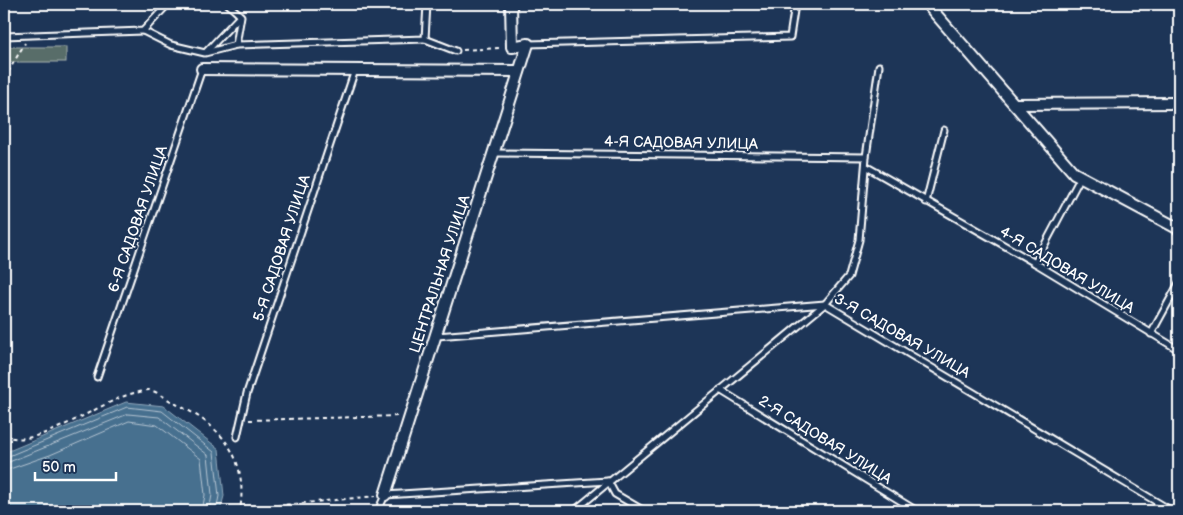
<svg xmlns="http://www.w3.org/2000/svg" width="1183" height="515" font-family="'Balsamiq Sans',sans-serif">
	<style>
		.green { fill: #586d69; stroke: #acb6b4 }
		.water { fill: #476f8f; stroke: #91a9bc }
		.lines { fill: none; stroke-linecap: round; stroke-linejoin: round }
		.shore { stroke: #b5c5d2; stroke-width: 1 }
		.lane-casing { stroke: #fff; stroke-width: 9 }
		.street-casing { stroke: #fff; stroke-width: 14 }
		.path { stroke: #fff; stroke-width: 2; stroke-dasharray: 4 4; stroke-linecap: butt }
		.lane { stroke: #1d3557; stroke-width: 5 }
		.street { stroke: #1d3557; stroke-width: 10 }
		.labels { text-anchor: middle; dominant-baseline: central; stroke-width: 4.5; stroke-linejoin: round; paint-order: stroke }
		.street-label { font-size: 15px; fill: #fff; stroke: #1d3557 }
	</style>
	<rect width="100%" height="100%" fill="#1d3557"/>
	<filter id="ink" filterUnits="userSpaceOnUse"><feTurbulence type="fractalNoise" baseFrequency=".02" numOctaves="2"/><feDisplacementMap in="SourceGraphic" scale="10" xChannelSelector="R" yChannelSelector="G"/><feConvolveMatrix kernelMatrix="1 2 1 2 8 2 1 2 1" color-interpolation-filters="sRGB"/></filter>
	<g filter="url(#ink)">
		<rect class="green" x="4" y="47" width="62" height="15"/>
		<polygon class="water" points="126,402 164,406 219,449 224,496 220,511 4,511 4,453"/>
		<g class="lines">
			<g class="shore">
				<polyline points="4,458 127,407 162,411 214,452 219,496 216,511"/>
				<polyline points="4,464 128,414 159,417 208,455 212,495 209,511"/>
				<polyline points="4,471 50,455 129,421 157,425 201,459 205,495 202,511"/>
			</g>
			<defs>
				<g id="lane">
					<polyline points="228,4 241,16 236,45 425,39 427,4"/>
					<polyline points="143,31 171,45 205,53 236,45"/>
					<polyline points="4,36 143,31 168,4"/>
					<polyline points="425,39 456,51"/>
					<polyline points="528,44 790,37 795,4"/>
					<polyline points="206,52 240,16"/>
					<polyline points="495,153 866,157"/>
					<polyline points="867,167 1035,263 1179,350"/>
					<polyline points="926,202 944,130"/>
					<polyline points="1035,263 1078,182"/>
					<polyline points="1151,334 1179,283"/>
					<polyline points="437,336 825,304 1172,511"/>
					<polyline points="97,377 202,69"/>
					<polyline points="720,390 917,511"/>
					<polyline points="237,437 247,393 355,70"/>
					<polyline points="608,481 615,494 644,511"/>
					<polyline points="378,511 385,495 608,481"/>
					<polyline points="574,511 825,304 849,276 859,240 866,157 879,66"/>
				</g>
				<g id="street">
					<polyline points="927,4 1014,104 1179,103"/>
					<polyline points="202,69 519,71"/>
					<polyline points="1014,104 1074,173 1179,229"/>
					<polyline points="385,495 528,44 512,47 511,4"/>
				</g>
			</defs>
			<use href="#lane" class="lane-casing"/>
			<use href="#street" class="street-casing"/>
			<g class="path">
				<polyline points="463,50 501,48"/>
				<polyline points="4,79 25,43"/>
				<polyline points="249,420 399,416"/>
				<path d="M4,435C35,452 100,401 134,393C138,393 145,390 149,390C157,391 168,400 176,404C223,427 248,457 240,511"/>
				<polyline points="254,508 376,496"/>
			</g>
			<use href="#lane" class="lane"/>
			<use href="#street" class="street"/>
		</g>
	</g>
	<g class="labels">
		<g class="street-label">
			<text transform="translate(681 143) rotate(1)">4-Я САДОВАЯ УЛИЦА</text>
			<text transform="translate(138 219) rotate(-71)">6-Я САДОВАЯ УЛИЦА</text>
			<text transform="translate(282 248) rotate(-72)">5-Я САДОВАЯ УЛИЦА</text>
			<text transform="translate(1067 270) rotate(31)">4-Я САДОВАЯ УЛИЦА</text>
			<text transform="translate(440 274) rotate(-72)">ЦЕНТРАЛЬНАЯ УЛИЦА</text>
			<text transform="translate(902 336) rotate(30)">3-Я САДОВАЯ УЛИЦА</text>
			<text transform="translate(825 440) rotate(32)">2-Я САДОВАЯ УЛИЦА</text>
		</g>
	</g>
	<rect width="1183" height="515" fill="none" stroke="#1d3557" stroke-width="20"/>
	<rect x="10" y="10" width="1163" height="495" fill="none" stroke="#fff" stroke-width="2" filter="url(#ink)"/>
	<path d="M35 472v8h81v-8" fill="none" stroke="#ffffff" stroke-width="2.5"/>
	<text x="42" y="472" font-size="15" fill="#ffffff" stroke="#1d3557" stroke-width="4" paint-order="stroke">50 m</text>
</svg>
